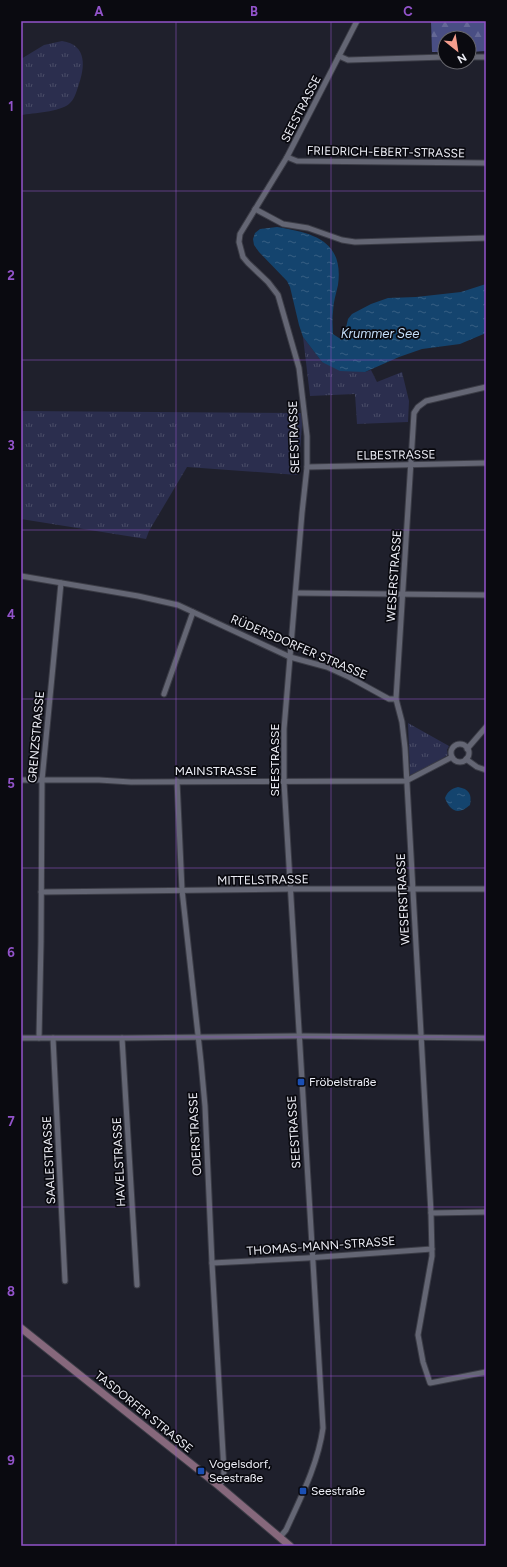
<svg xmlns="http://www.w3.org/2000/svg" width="507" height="1567" font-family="Figtree,sans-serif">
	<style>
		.grass { fill: url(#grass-tufts) }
		.forest { fill: url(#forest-firs) }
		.water { fill: url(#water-ripples) }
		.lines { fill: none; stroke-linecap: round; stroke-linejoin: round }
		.minor-casing { stroke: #3b3c46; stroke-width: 7 }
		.secondary-casing { stroke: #3b3c46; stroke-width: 9 }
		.minor { stroke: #646674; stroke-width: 5 }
		.secondary { stroke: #86687c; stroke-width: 7 }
		.grid { fill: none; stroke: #9253ca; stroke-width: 1; stroke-opacity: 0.55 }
		.transit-dot { fill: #1a4fb4; stroke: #0a0a10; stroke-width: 1.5 }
		.labels { text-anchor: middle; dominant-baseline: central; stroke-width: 3.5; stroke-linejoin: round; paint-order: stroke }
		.street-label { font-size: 12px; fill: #edeef6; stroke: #0a0a10 }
		.poi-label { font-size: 12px; fill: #edeef6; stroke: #0a0a10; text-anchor: start }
		.water-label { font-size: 13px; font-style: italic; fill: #c4defa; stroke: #0a0a10 }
		.neatline { fill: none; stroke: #9253ca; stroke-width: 1.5 }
		.grid-label { font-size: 13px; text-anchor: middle; font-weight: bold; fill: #9253ca }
	</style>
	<defs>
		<pattern id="grass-tufts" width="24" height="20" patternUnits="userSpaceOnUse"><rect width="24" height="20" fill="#2b2e4e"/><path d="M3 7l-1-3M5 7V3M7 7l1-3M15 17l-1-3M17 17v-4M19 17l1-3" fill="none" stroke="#4a4d68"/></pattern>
		<pattern id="forest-firs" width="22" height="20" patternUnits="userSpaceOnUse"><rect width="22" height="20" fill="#494e84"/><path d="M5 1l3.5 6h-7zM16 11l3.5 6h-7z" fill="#646896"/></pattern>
		<pattern id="water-ripples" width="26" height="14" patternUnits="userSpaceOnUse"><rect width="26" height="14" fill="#14446e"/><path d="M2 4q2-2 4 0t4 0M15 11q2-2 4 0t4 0" fill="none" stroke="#365f83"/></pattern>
	</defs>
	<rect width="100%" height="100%" fill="#1f202c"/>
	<g class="grass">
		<path d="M62,41C88,45 85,68 78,87C76,93 74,100 69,104C59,112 34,113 21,115V59L44,45Z"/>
		<polygon points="303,337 322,362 365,372 371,370 377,382 402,372 409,401 408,422 357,424 355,394 310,396"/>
		<polygon points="21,411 303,413 298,475 187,467 149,531 146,539 21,519"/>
		<polygon points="408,723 449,746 447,750 448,755 421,771 410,775"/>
	</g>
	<polygon class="forest" points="431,21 486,21 486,51 469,52 469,38 445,38 445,52 432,52"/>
	<g class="water">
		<path d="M277,227C314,233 344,241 338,285C336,294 333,303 333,312C332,319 333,327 333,334L339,338L344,336L348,319L352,314L371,304L388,298L416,297L461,292L486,284V333L460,344L422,349L399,357L365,372L340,371L322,362L303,337L299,325L290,287L287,281L259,252L254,245L253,239L255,233L260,229Z"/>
		<path d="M458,787C469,789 472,794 470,805C459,815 450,812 445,798C448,791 451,789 458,787Z"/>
	</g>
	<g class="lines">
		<defs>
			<g id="minor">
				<polyline points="339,56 348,60 445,57"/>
				<polyline points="469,57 486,57"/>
				<polyline points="287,157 297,161 486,163"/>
				<polyline points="255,209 283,224 308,228 342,240 355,242 486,238"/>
				<polyline points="486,387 426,401 418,407 414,413 396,699 402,722 405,748 431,1213 432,1256 418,1335 423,1362 430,1383 486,1372"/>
				<polyline points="307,467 486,463"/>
				<polyline points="21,576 138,596 178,605 290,657 327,667 349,677 389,699 396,699"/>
				<polyline points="296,593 486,595"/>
				<polyline points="164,694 193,612"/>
				<circle cx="460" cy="753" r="9"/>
				<polyline points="467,749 486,727"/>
				<polyline points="466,759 477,767 486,770"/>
				<polyline points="21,780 99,780 131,782 406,781 452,757"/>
				<polyline points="177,781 182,890 201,1062 205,1106 212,1263 224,1471 223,1480 219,1486"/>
				<polyline points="41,892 290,889 486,889"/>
				<polyline points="21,1038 122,1038 299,1036 486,1038"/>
				<polyline points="39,1038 41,942 42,780 61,583"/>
				<polyline points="53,1038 65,1281"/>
				<polyline points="122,1038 137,1285"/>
				<polyline points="431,1213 486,1212"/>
				<polyline points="212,1263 307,1258 432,1249"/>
				<path d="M280,1537L286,1530C301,1497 318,1464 323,1428L284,782V729L302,513L307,467V436L299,368L278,295L268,282L248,263L243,257L239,242L240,234L287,157L357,21"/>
			</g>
			<polyline id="secondary" points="21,1328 219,1486 290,1546"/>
		</defs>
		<use href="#minor" class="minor-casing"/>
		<use href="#secondary" class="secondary-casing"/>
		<use href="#minor" class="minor"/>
		<use href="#secondary" class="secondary"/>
	</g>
	<path class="grid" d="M176,21V1546M331,21V1546M21,191H486M21,360H486M21,530H486M21,699H486M21,868H486M21,1037H486M21,1207H486M21,1376H486"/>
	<g class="transit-dot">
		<rect x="297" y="1078" width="8" height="8" rx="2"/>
		<rect x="197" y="1467" width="8" height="8" rx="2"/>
		<rect x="299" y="1487" width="8" height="8" rx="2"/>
	</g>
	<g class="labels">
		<g class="street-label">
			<text transform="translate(301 109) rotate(-63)">SEESTRASSE</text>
			<text transform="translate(386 152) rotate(1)">FRIEDRICH-EBERT-STRASSE</text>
			<text transform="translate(294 437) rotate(-92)">SEESTRASSE</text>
			<text transform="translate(396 455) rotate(-1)">ELBESTRASSE</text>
			<text transform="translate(394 576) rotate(-86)">WESERSTRASSE</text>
			<text transform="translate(299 647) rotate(23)">RÜDERSDORFER STRASSE</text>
			<text transform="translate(36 737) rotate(-85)">GRENZSTRASSE</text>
			<text transform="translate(275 760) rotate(-90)">SEESTRASSE</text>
			<text x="216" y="771">MAINSTRASSE</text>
			<text transform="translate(263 880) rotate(-1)">MITTELSTRASSE</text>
			<text transform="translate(403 899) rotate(-93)">WESERSTRASSE</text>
			<text transform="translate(294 1132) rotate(-94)">SEESTRASSE</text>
			<text transform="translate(195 1134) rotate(-93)">ODERSTRASSE</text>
			<text transform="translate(49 1160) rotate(-93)">SAALESTRASSE</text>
			<text transform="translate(119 1162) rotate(-93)">HAVELSTRASSE</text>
			<text transform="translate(321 1246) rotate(-4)">THOMAS-MANN-STRASSE</text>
			<text transform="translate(144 1412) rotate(39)">TASDORFER STRASSE</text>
		</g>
		<g class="poi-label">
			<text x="309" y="1082">Fröbelstraße</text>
			<text x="209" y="1464">Vogelsdorf,<tspan x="209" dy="14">Seestraße</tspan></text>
			<text x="311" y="1491">Seestraße</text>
		</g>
		<g class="water-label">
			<text x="380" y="333">Krummer See</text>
		</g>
	</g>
	<rect width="507" height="1567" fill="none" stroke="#0a0a10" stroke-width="44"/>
	<g transform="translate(457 50) rotate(150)"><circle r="19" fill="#0a0a10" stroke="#65656c"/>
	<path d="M0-3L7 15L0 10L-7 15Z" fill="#f49d8d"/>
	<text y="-6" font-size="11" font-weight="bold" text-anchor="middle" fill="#edeef6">N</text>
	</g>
	<rect x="22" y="22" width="463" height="1523" class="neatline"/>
	<g class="grid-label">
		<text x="99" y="16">A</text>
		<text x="254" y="16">B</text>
		<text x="408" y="16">C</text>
		<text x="11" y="111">1</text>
		<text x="11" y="280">2</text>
		<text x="11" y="450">3</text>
		<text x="11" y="619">4</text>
		<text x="11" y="788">5</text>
		<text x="11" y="957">6</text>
		<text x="11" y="1126">7</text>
		<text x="11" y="1296">8</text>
		<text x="11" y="1465">9</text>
	</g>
</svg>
